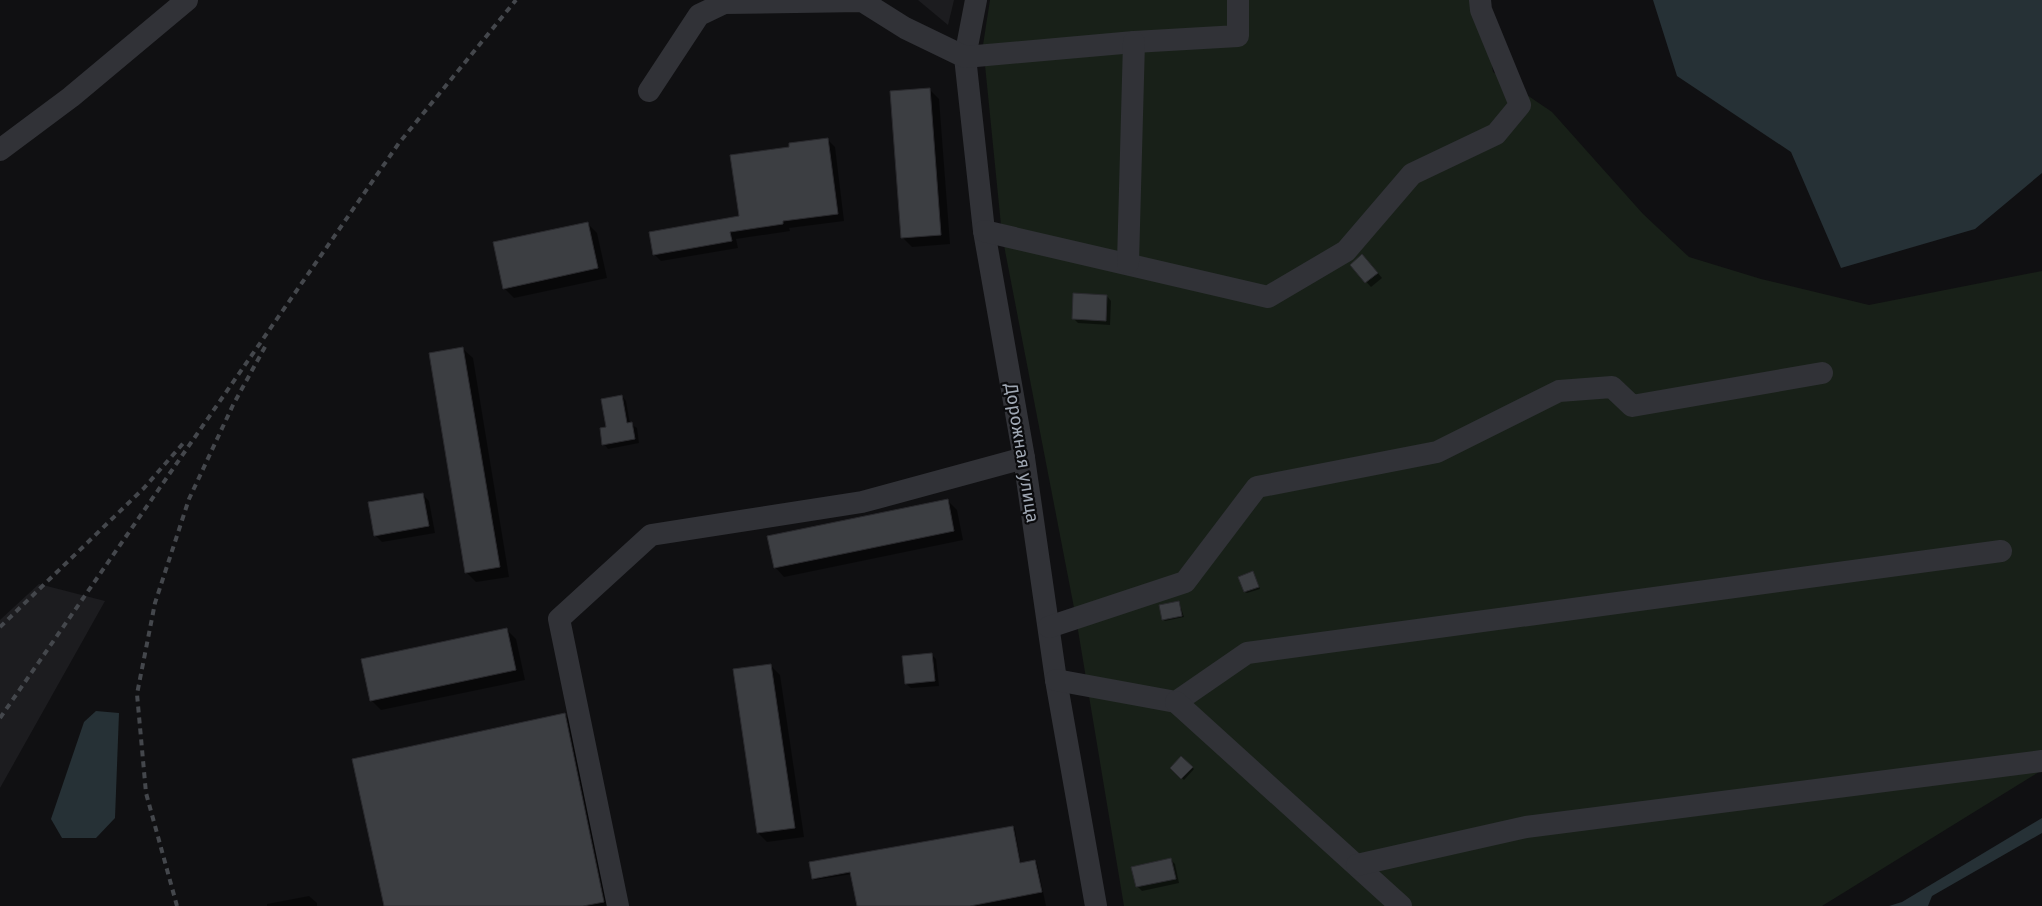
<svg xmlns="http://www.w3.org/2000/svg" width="2042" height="906" font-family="'Fira Sans',sans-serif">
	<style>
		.built { fill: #1c1c1f }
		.green { fill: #182018 }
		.water { fill: #263136 }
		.shadow { fill: #0007 }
		.building { fill: #3c3e42; stroke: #2a2a2e }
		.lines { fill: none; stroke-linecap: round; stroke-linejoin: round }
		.minor { stroke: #313237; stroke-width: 22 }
		.rail { stroke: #44474c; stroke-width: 4; stroke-dasharray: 6 5; stroke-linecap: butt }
		.labels { text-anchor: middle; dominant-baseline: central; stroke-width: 4.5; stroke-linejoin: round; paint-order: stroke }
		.street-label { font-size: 18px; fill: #a0a8b4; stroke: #0b0b0d }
	</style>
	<rect width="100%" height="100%" fill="#101012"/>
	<g class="built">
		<polygon points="918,0 954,0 948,25"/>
		<polygon points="39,584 105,601 0,788 0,620"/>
	</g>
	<polygon class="green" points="990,0 1483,0 1493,72 1552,112 1643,214 1689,257 1761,279 1869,305 2042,271 2042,770 1822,906 1124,906 1076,618 1002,235 983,45"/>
	<g class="water">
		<polygon points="1653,0 2042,0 2042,173 1975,229 1841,268 1791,152 1677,76"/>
		<polygon points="96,711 119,713 115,818 96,838 62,838 51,819 84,722"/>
		<polygon points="2042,818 2042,833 1932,896 1928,906 1889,906 1902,902"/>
	</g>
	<g class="shadow">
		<polygon points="929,89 939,99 950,244 912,247 902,237"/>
		<polygon points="828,140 835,147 844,221 789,228 790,231 736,239 738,248 661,261 654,254 741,218"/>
		<polygon points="587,223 597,233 607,278 514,298 504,288"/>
		<polygon points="1367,260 1382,278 1371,287 1351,265"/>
		<polygon points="1107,296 1111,301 1110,325 1078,323 1073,318"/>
		<polygon points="463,349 473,358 509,577 476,582 466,572"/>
		<polygon points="622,396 626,401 630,424 637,428 639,443 608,449 604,444 607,428"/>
		<polygon points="422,494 429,501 435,533 382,542 375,535"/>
		<polygon points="947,500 957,510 963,540 784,577 775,567"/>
		<polygon points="1253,573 1260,589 1247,593 1245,592"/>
		<polygon points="1179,602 1184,617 1165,621 1163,619"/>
		<polygon points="507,630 516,639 525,680 381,710 371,700"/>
		<polygon points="932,655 936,659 939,686 911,688 906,684"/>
		<polygon points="770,665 780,675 804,837 767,842 758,833"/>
		<polygon points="565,715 574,724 612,906 385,906"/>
		<polygon points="1181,758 1194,769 1184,780 1171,768"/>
		<polygon points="1013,827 1015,829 1021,864 1035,861 1037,863 1046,906 858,906 852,874 815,880 813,878"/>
		<polygon points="1171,860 1175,864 1179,883 1142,891 1137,886"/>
		<polygon points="309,896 317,903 317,906 267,906 267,904"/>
	</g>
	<g class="building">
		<polygon points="930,88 941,235 901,238 890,91"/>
		<polygon points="828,138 838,214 783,221 783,224 730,232 732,241 653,255 649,232 739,216 730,155 789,147 789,143"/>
		<polygon points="588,222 598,268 503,289 493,242"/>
		<polygon points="1362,254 1378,273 1365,283 1350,265"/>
		<polygon points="1073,293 1107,295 1106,321 1072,319"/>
		<polygon points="463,347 500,567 465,573 429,353"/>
		<polygon points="622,395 627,423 632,422 635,439 602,445 600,428 606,427 601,399"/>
		<polygon points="423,493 429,526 374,536 368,502"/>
		<polygon points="948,499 954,531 774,568 767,536"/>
		<polygon points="1253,571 1259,587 1244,592 1238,577"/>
		<polygon points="1179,601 1182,616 1162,620 1159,605"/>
		<polygon points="507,628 516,670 370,701 361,659"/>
		<polygon points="932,653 935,681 905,684 902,656"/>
		<polygon points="771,664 795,828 757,833 733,669"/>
		<polygon points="565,713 604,902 583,906 384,906 352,759"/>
		<polygon points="1181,756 1193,767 1181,779 1170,768"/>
		<polygon points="1013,826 1020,863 1035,860 1042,892 970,906 857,906 850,872 812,879 809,862"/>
		<polygon points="1171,858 1176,879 1136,887 1131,867"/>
	</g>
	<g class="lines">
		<g class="minor">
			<polyline points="976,0 965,57 984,231 1024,458 1056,680 1096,906"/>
			<polyline points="649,91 699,15 724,3 862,1 905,28 965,57 1134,42 1238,36 1238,0"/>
			<polyline points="0,150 71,97 187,0"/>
			<polyline points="984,231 1268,297 1346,251 1412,174 1496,134 1520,105 1481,10 1480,0"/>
			<polyline points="1128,263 1134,42"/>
			<polyline points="1049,627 1185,582 1257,487 1437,452 1559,391 1612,387 1632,406 1822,373"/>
			<polyline points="1056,680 1176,702 1247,653 2001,551"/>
			<polyline points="1176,702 1401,906"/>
			<polyline points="1357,865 1526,827 2042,761"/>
			<polyline points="618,906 559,619 651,535 862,502 1024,458"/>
		</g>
		<g class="rail">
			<polyline points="0,627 144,488 186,440"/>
			<polyline points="0,718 399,143 516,0"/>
			<polyline points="177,906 146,793 137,694 155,603 189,499 233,405 266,345"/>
		</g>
	</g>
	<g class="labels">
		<g class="street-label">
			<text transform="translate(1022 453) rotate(81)">Дорожная улица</text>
		</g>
	</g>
</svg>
